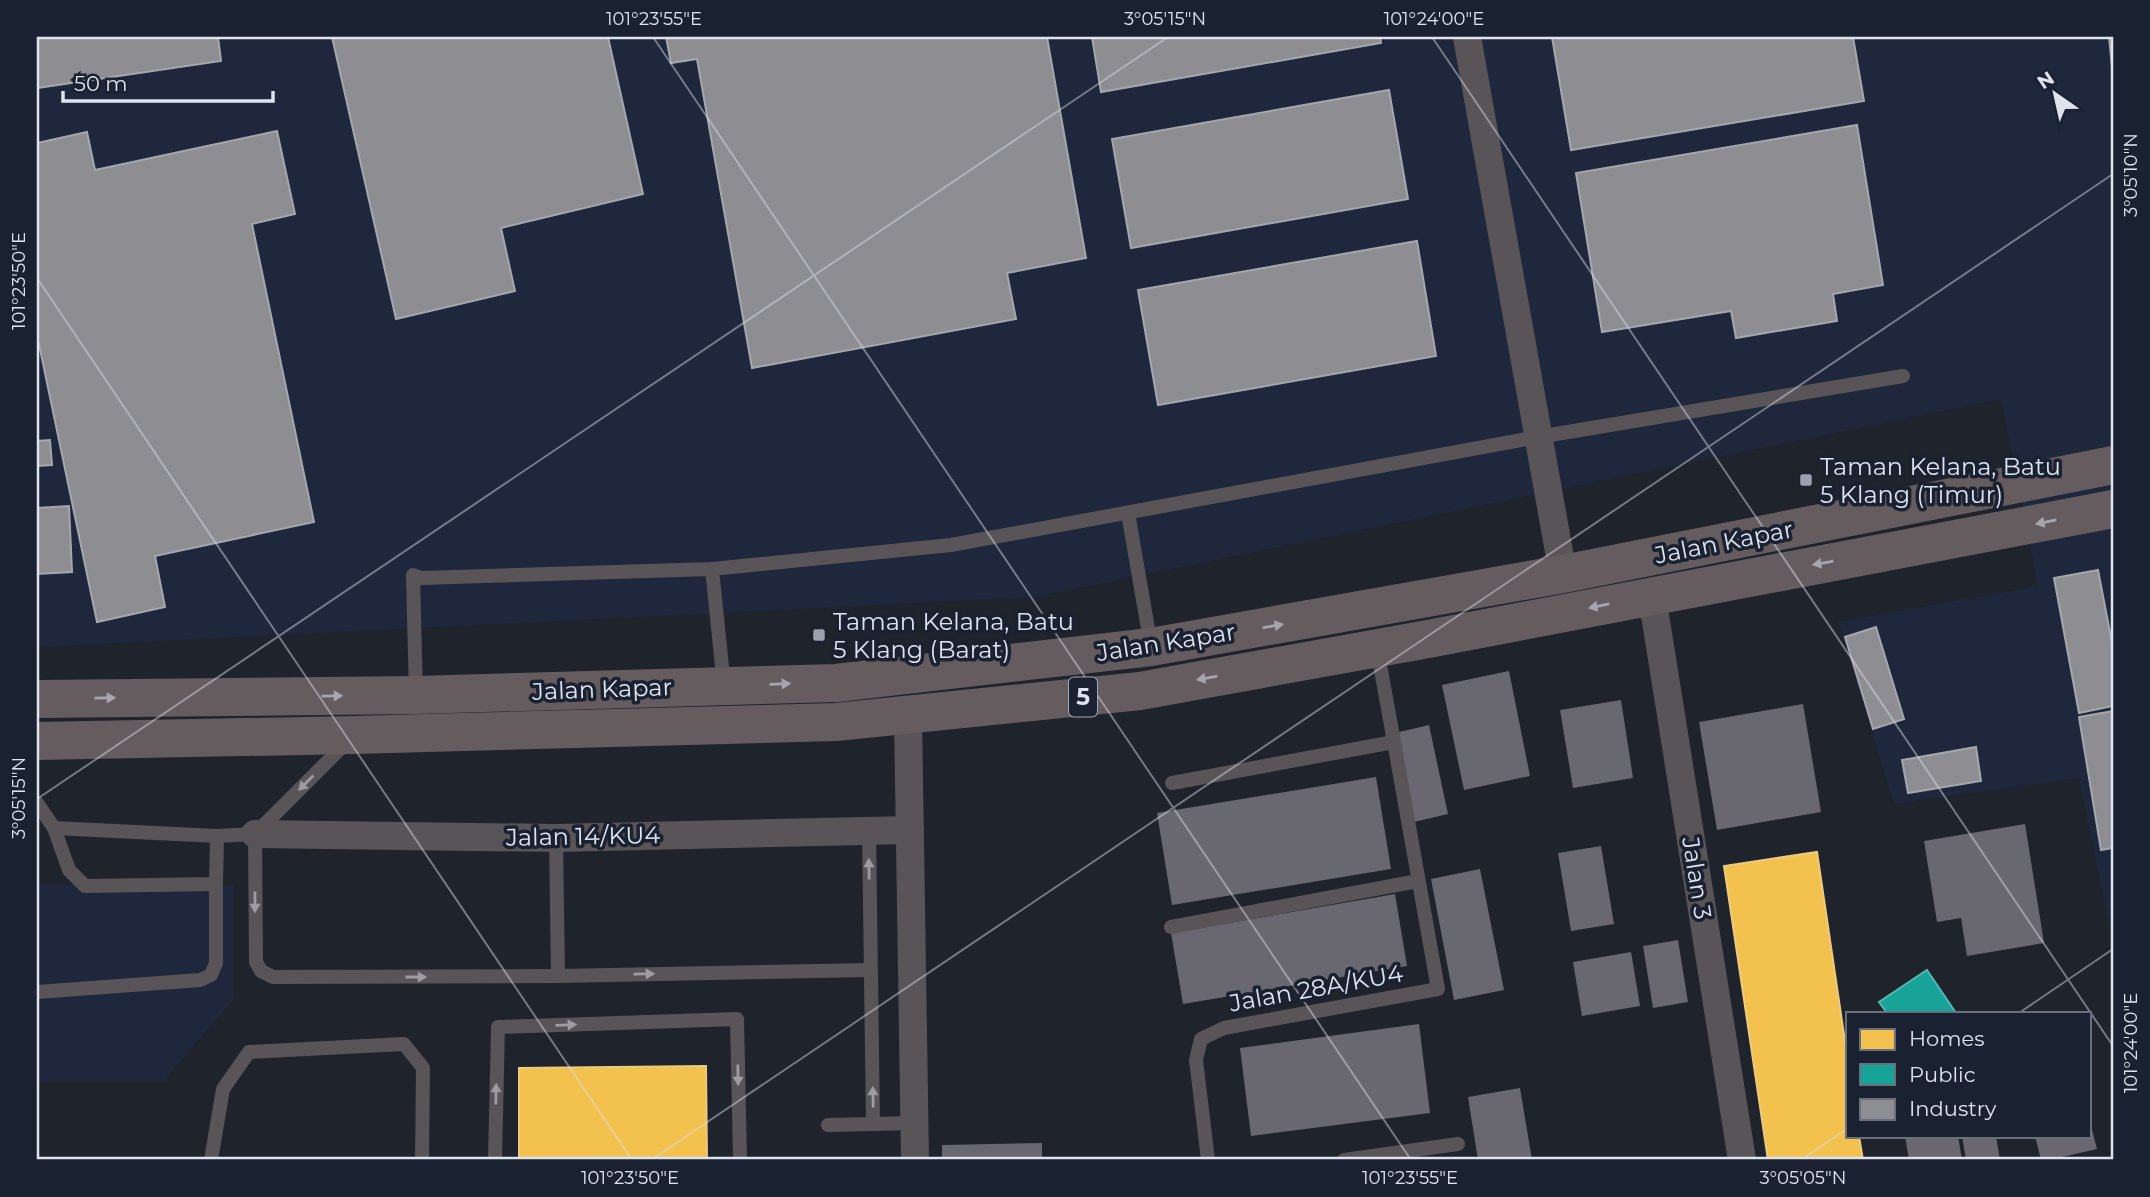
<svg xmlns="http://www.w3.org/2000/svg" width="2150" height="1197" font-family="Montserrat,sans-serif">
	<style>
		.built { fill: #1e273b }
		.homes { fill: #f2c14e; stroke: #eccb7e; stroke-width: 2 }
		.public { fill: #17a398; stroke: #53b6b2; stroke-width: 2 }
		.industry { fill: #8d8d92; stroke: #a5a7ae; stroke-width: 2 }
		.building { fill: #69676f }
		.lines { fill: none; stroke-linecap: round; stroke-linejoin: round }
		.service { stroke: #595457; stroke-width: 14 }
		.minor { stroke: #595457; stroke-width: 28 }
		.trunk { stroke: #645c5f; stroke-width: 38 }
		.oneway { fill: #a7a6ae }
		.oneway2 { fill: #9c9ca2 }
		.ticks { fill: none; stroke: #dee3ee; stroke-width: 2; stroke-opacity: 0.45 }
		.poi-dot { fill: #9ba0aa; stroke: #1a2131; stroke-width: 2.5 }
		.labels { text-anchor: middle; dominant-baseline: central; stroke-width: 7; stroke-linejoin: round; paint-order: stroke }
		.shield { fill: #1a2131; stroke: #a3a9b5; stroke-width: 2 }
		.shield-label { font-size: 23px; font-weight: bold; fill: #dee3ee }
		.poi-label { font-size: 24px; fill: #dee3ee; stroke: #1a2131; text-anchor: start }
		.street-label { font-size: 24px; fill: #dee3ee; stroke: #1a2131 }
		.neatline { fill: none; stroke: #dee3ee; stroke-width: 2.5 }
		.ticks-label { font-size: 18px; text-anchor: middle; fill: #dee3ee }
	</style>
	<rect width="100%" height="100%" fill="#1f232c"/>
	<g class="built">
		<polygon points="37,37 2113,37 2113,944 2079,778 1894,804 1838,622 2038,586 2001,399 1035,597 37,647"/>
		<polygon points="37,884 234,885 234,999 162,1082 37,1082"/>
	</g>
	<g class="homes">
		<polygon points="1817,852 1847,1055 1847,1136 1859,1136 1863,1160 1768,1160 1724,866"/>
		<polygon points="706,1066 707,1160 519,1160 519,1068"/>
	</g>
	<polygon class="public" points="1927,970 1956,1013 1887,1013 1879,1002"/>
	<g class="industry">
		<polygon points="37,37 218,37 221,61 37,88"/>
		<polygon points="332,37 608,37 643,194 501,228 515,291 396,319"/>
		<polygon points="666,37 1047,37 1086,258 1007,273 1016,319 752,368 697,59 671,63"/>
		<polygon points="1092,37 1380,37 1381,43 1101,92"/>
		<polygon points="1552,37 1853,37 1864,101 1571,150"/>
		<polygon points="2109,37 2113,37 2113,77"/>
		<polygon points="1389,90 1408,199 1131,248 1112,139"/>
		<polygon points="1857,125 1883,285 1833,294 1837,321 1736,338 1731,311 1602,332 1576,173"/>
		<polygon points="277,131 295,214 252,224 314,522 155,556 165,607 97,622 37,335 37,143 87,132 95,170"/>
		<polygon points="1417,241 1436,356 1158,405 1138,290"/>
		<polygon points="50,440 52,465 37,466 37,441"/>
		<polygon points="69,506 72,572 37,574 37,508"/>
		<polygon points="2098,570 2113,648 2113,706 2079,713 2054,578"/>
		<polygon points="1876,627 1904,719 1873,729 1845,637"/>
		<polygon points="2113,711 2113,848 2101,850 2079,717"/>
		<polygon points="1976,747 1981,781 1908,793 1902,760"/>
	</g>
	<g class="building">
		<polygon points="1509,671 1530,776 1464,790 1442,685"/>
		<polygon points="1621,700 1633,778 1573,788 1560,710"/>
		<polygon points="1803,704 1821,812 1717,830 1699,722"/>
		<polygon points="1429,725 1448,814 1414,822 1395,733"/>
		<polygon points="1376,777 1391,869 1172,905 1157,813"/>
		<polygon points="2025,824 2044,943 1967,956 1961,918 1937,922 1924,841"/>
		<polygon points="1601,846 1614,924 1571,931 1558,853"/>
		<polygon points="1480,869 1504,990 1454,1000 1431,879"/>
		<polygon points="1395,894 1407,966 1183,1004 1171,933"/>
		<polygon points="1678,940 1688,1002 1653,1008 1643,946"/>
		<polygon points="1631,952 1640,1006 1582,1016 1573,962"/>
		<polygon points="1419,1024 1430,1113 1251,1136 1240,1048"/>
		<polygon points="1520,1088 1532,1160 1478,1160 1468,1097"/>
		<polygon points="2089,1118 2097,1149 2049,1160 2041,1160 2035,1136 2089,1136"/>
		<polygon points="1905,1136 1958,1136 1962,1160 1909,1160"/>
		<polygon points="1962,1136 1996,1136 2000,1160 1966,1160"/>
		<polygon points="1042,1143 1042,1160 942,1160 942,1145"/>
	</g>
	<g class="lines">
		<g class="service">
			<polyline points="1128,513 1151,646"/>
			<polyline points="712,569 724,686"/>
			<polyline points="416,695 413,575 421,578 712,569 951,545 1538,437 1903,376"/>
			<polyline points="1172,783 1394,742 1377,648"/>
			<polyline points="37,803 54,828 69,870 85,886 216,884 217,836"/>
			<polyline points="54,828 217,836 255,834 348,741"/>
			<polyline points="869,831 873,1124 915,1123"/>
			<polyline points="255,834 256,962 261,971 273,977 558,976 871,970"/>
			<polyline points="556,838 558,976"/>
			<polyline points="1171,927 1418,881"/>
			<polyline points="37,992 200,980 211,975 216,963 216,884"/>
			<polyline points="828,1125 873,1124"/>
			<polyline points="211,1160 223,1089 249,1052 404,1044 423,1068 422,1160"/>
			<polyline points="495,1160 498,1027 737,1019 740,1160"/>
			<polyline points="1208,1160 1196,1060 1201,1039 1224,1028 1438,989 1394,742"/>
			<polyline points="1344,1160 1458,1144"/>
		</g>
		<g class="minor">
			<polyline points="1467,37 1563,574"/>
			<polyline points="1652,596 1742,1160"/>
			<polyline points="908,716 915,1160"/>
			<polyline points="255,834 556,838 910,830"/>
		</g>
		<g class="trunk">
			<polyline points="37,699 416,695 836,683 1151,647 1563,574 2113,465"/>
			<polyline points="37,741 354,735 836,722 1140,691 1428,639 2113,509"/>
		</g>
	</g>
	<defs><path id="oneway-solid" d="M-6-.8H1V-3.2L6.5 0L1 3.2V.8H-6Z" transform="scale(1.75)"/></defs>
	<g class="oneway">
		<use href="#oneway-solid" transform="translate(2046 522) rotate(169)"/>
		<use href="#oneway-solid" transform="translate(1823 563) rotate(170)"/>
		<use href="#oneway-solid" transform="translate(1599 606) rotate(169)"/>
		<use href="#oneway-solid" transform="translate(1273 626) rotate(-10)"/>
		<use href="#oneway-solid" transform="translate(1207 678) rotate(170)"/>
		<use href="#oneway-solid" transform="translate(780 684) rotate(-2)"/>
		<use href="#oneway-solid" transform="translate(332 696) rotate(-1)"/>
		<use href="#oneway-solid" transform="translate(105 698) rotate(-1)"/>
	</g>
	<g class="oneway2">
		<use href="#oneway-solid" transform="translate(306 783) rotate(135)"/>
		<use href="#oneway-solid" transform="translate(869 869) rotate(-91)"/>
		<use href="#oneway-solid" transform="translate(255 902) rotate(90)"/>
		<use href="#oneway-solid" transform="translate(644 974) rotate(-1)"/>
		<use href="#oneway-solid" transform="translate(416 977)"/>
		<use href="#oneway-solid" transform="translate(566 1025) rotate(-2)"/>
		<use href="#oneway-solid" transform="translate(738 1075) rotate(89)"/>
		<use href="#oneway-solid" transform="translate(496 1094) rotate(-89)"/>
		<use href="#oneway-solid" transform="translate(873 1097) rotate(-91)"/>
	</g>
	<path class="ticks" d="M653,37L1411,1160M1432,37L2113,1046M37,278L632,1160M37,799L1168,37M2019,1013L2113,949M651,1160L2113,174M1801,1160L1847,1129"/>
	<g class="poi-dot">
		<rect x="1799" y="473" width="14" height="14" rx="3.5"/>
		<rect x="812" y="628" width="14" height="14" rx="3.5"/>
	</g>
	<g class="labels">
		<rect class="shield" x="1069" y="677.5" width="28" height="39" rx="5"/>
		<g class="shield-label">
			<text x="1083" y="697">5</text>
		</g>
		<g class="poi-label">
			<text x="1820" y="466">Taman Kelana, Batu<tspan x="1820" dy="28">5 Klang (Timur)</tspan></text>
			<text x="833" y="621">Taman Kelana, Batu<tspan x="833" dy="28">5 Klang (Barat)</tspan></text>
		</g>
		<g class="street-label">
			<text transform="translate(1724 542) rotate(-11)">Jalan Kapar</text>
			<text transform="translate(1166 642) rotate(-9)">Jalan Kapar</text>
			<text transform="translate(602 689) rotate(-2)">Jalan Kapar</text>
			<text transform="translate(583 836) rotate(-1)">Jalan 14/KU4</text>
			<text transform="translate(1697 878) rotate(81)">Jalan 3</text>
			<text transform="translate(1316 988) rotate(-10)">Jalan 28A/KU4</text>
		</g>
	</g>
	<rect width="2150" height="1197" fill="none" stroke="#1a2131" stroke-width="77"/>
	<rect x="1846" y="1012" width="245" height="126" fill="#1a2131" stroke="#686f7d" stroke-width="2"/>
	<rect x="1860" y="1029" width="35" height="21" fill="#f2c14e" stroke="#686f7d" stroke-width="2"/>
	<text x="1909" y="1046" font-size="21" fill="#dee3ee">Homes</text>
	<rect x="1860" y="1064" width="35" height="21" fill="#17a398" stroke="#686f7d" stroke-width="2"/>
	<text x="1909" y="1082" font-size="21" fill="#dee3ee">Public</text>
	<rect x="1860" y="1099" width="35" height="21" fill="#8d8d92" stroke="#686f7d" stroke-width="2"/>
	<text x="1909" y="1116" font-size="21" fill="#dee3ee">Industry</text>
	<g transform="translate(2055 94) rotate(326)" stroke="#1a2131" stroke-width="5" paint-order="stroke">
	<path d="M0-5L12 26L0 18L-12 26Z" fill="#dee3ee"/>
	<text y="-10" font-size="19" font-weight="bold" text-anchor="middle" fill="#dee3ee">N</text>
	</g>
	<path d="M63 91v10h210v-10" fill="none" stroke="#dee3ee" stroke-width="3.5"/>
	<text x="74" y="91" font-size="21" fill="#dee3ee" stroke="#1a2131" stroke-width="5" paint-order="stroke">50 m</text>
	<rect x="38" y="38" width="2074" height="1120" class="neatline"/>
	<g class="ticks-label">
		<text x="654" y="25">101°23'55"E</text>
		<text x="1165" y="25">3°05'15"N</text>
		<text x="1434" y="25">101°24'00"E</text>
		<text transform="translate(2131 175) rotate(-90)" y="6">3°05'10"N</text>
		<text transform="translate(19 281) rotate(-90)" y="6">101°23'50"E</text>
		<text transform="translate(19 798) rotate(-90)" y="6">3°05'15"N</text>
		<text transform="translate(2131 1043) rotate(-90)" y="6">101°24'00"E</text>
		<text x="630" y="1184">101°23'50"E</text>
		<text x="1410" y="1184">101°23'55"E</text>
		<text x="1803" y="1184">3°05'05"N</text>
	</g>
</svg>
